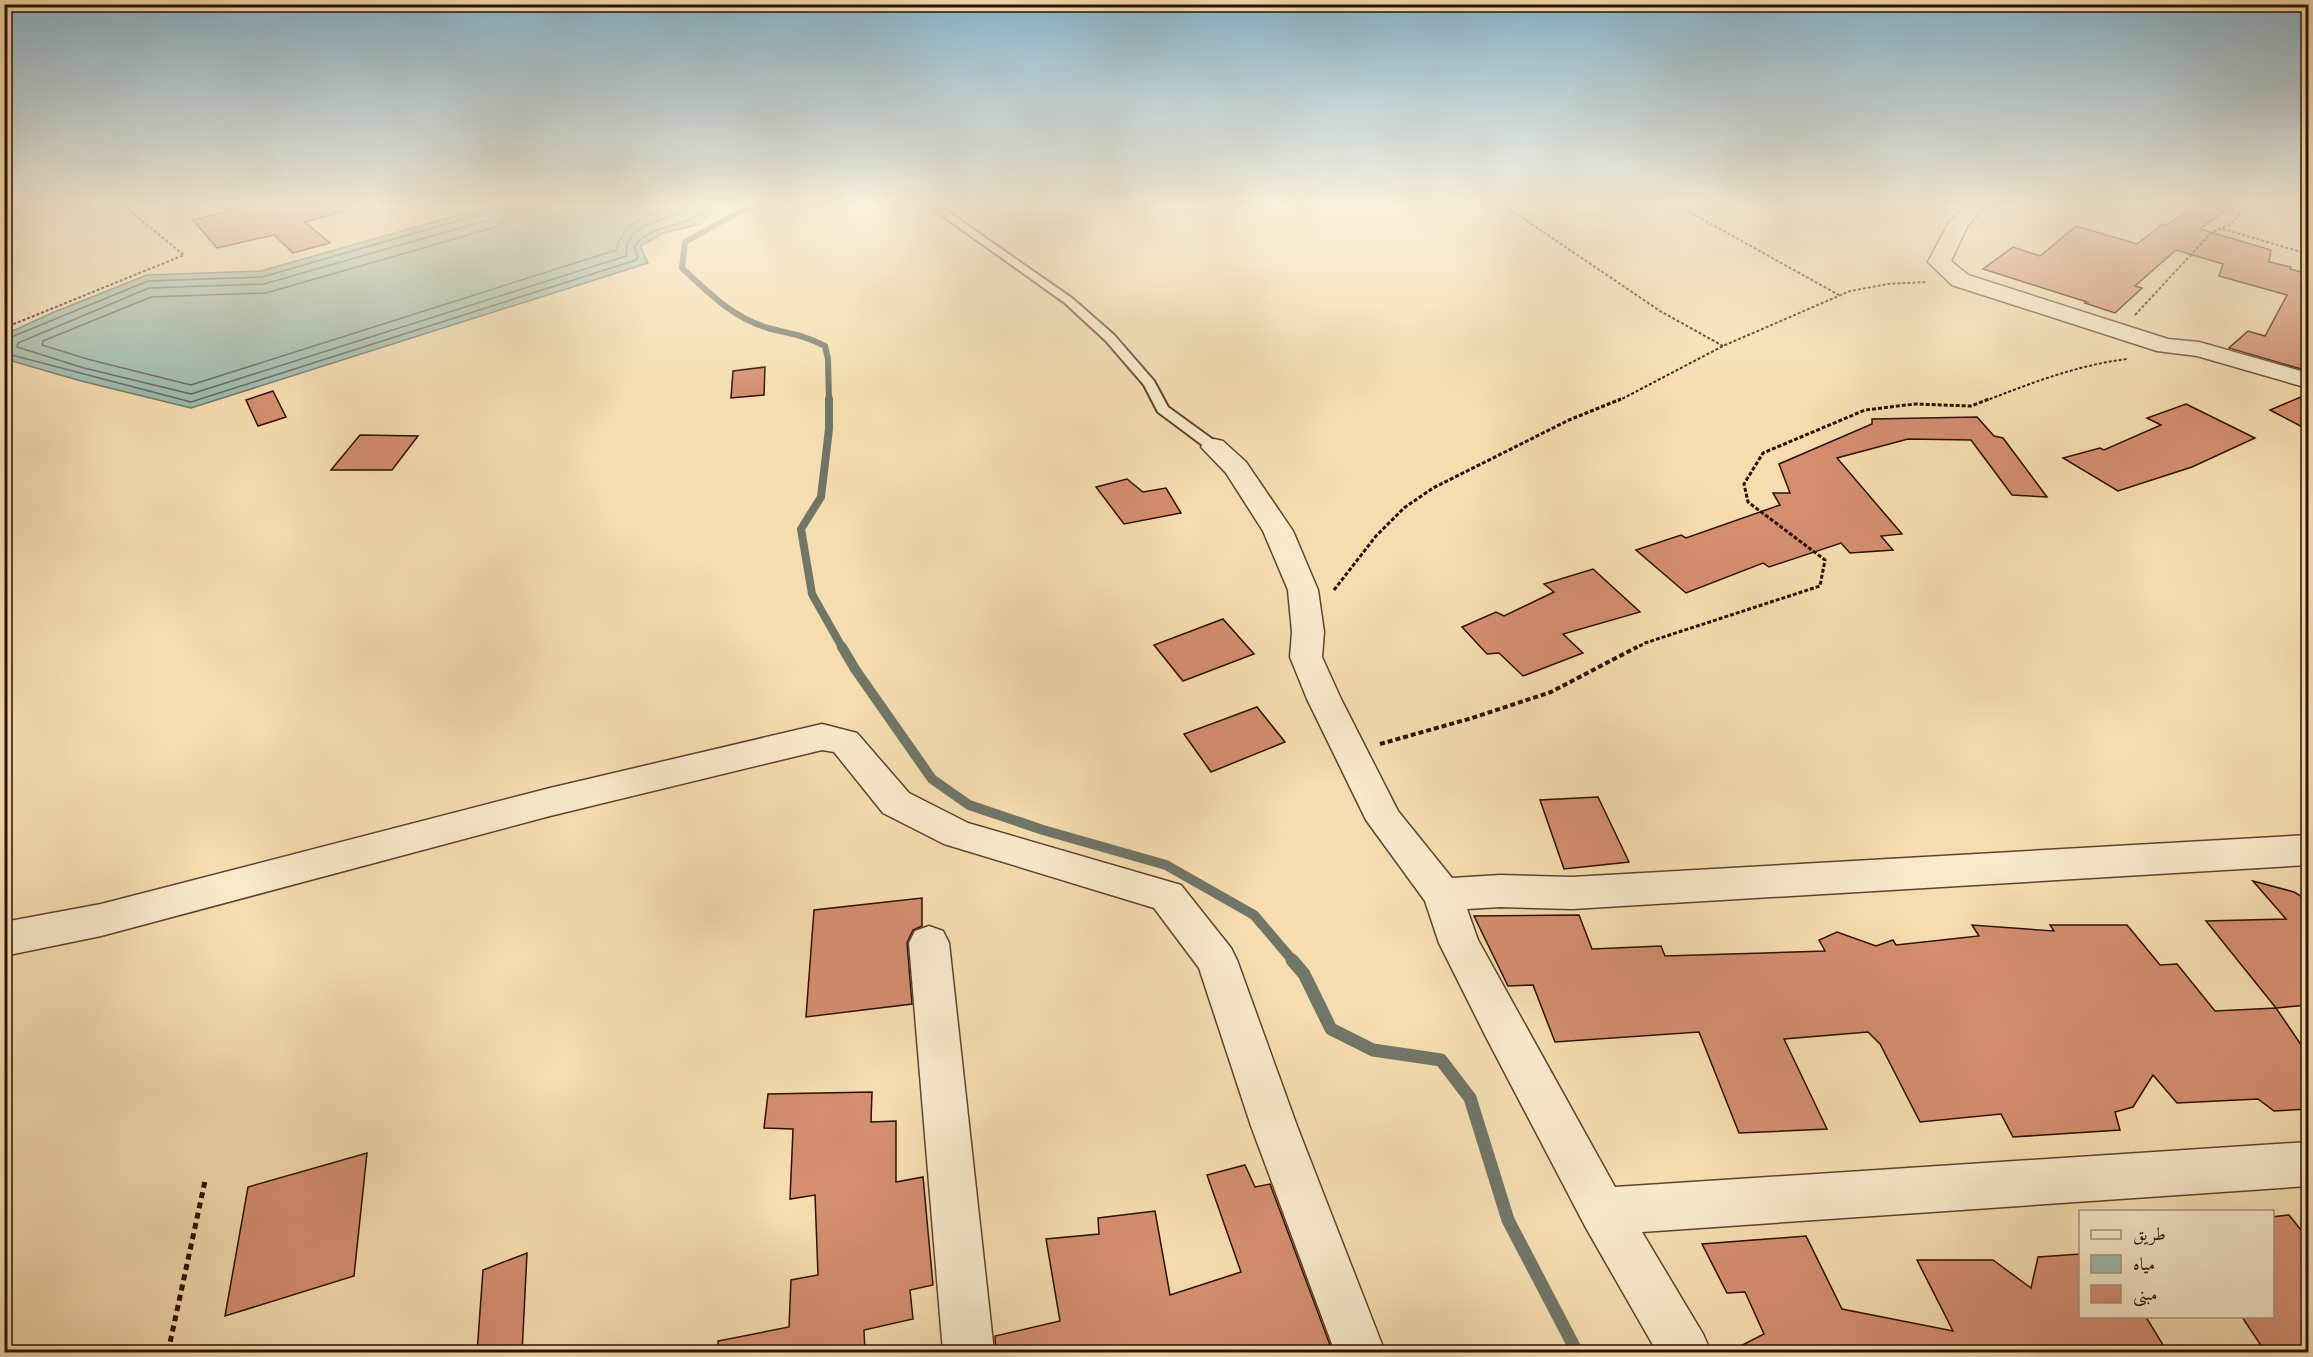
<svg xmlns="http://www.w3.org/2000/svg" width="2313" height="1357" font-family="'Old Standard TT',Amiri,serif">
	<style>
		.water { fill: #9cbbae; stroke: #707668; stroke-width: 1.5 }
		.lines { fill: none; stroke-linecap: round; stroke-linejoin: round }
		.shore { stroke: #646557; stroke-width: 1.5 }
		.stream-far3 { stroke: #707668; stroke-width: 6 }
		.stream-far2 { stroke: #707668; stroke-width: 8 }
		.stream-far1 { stroke: #707668; stroke-width: 10 }
		.stream { stroke: #707668; stroke-width: 13 }
		.building { fill: #d48e70; stroke: #2d0f00; stroke-width: 1.5 }
		.lane-casing { stroke: #5f422c; stroke-width: 4 }
		.street-casing { stroke: #5f422c; stroke-width: 3 }
		.path-far3 { stroke: #2d0f00; stroke-width: 2; stroke-dasharray: 3 2; stroke-linecap: butt }
		.path-far2 { stroke: #2d0f00; stroke-width: 3; stroke-dasharray: 4 2; stroke-linecap: butt }
		.path-far1 { stroke: #2d0f00; stroke-width: 4; stroke-dasharray: 5 3; stroke-linecap: butt }
		.path { stroke: #2d0f00; stroke-width: 5; stroke-dasharray: 6 4.5; stroke-linecap: butt }
		.lane { fill: #f8e9cb; fill-rule: evenodd }
		.street { fill: #f8e9cb; fill-rule: evenodd }
	</style>
	<rect width="100%" height="100%" fill="#f5ddaf"/>
	<filter id="stains"><feTurbulence type="fractalNoise" baseFrequency=".00333" numOctaves="4"/><feColorMatrix values="0 0 0 0 .2 0 0 0 0 .09 0 0 0 0 .02 0 0 0 .5 -.17"/></filter>
	<radialGradient id="worn" r=".72"><stop offset=".6" stop-color="#630" stop-opacity="0"/><stop offset="1" stop-color="#630" stop-opacity=".3"/></radialGradient>
	<polygon class="water" points="497,204 716,204 715,210 700,224 663,233 640,246 648,263 191,408 81,381 5,359 6,334 52,313 147,275 261,271"/>
	<g class="lines">
		<g class="shore">
			<path d="M501,204L499,213L491,219L264,284L149,288L18,343L17,347L84,368L191,394L626,256C627,252 626,246 628,242C636,220 683,217 702,204"/>
			<path d="M510,204L505,219L493,228L266,293L151,297L43,341L42,345L87,359L191,385L616,250C626,215 658,212 689,204"/>
			<polyline points="4,340 148,281 262,277 488,212 493,209 494,204"/>
			<path d="M4,353L191,402L636,260L638,257L634,247C652,220 692,231 710,204"/>
		</g>
		<path class="stream-far3" d="M766,204L737,213L685,242L682,268C708,292 733,318 768,328C790,334 805,335 825,346L828,359L829,401"/>
		<polyline class="stream-far2" points="829,399 829,429 821,497 801,529 812,594 843,649"/>
		<polyline class="stream-far1" points="842,647 855,669 932,779 969,805 1043,830 1166,865 1254,915 1294,962"/>
		<polyline class="stream" points="1292,960 1304,974 1331,1029 1373,1050 1441,1060 1470,1098 1508,1220 1577,1352"/>
	</g>
	<g class="building">
		<polygon points="256,204 346,204 347,210 305,222 330,243 293,253 274,235 217,248 193,220"/>
		<polygon points="2197,204 2234,204 2200,229 2271,250 2269,262 2291,267 2290,269 2301,272 2308,257 2308,371 2229,348 2248,331 2265,336 2287,295 2219,276 2223,264 2176,250 2135,286 2142,288 2115,313 2085,303 2087,302 1983,269 2013,247 2040,256 2076,226 2137,244 2163,224 2167,225"/>
		<polygon points="765,367 764,395 731,398 733,371"/>
		<polygon points="273,391 286,417 258,426 246,400"/>
		<polygon points="2308,394 2308,430 2270,410"/>
		<polygon points="2186,404 2255,438 2192,467 2118,491 2063,458 2100,448 2104,450 2161,425 2147,418"/>
		<polygon points="1977,417 1994,436 2003,438 2047,497 2012,495 1971,440 1908,439 1837,458 1902,534 1881,536 1893,550 1850,553 1841,543 1769,567 1763,563 1686,593 1636,550 1681,535 1686,538 1780,505 1773,493 1790,493 1779,464 1872,424 1872,419"/>
		<polygon points="360,435 418,436 392,470 331,470"/>
		<polygon points="1127,479 1143,492 1166,488 1181,513 1124,524 1096,487"/>
		<polygon points="1593,569 1640,612 1563,634 1583,653 1523,676 1499,653 1487,654 1462,627 1496,612 1504,616 1554,592 1544,584"/>
		<polygon points="1223,619 1254,654 1183,681 1154,645"/>
		<polygon points="1257,707 1285,742 1211,772 1184,734"/>
		<polygon points="1598,797 1629,862 1564,869 1540,800"/>
		<polygon points="2253,881 2294,892 2308,900 2308,1005 2276,1008 2206,921 2286,919"/>
		<polygon points="922,898 922,926 913,930 907,943 912,1004 806,1017 814,910"/>
		<polygon points="1579,915 1592,949 1661,946 1665,956 1825,951 1819,940 1837,932 1876,946 1893,940 1896,945 1979,936 1972,925 2054,931 2050,925 2127,925 2160,965 2177,964 2215,1011 2276,1008 2308,1055 2308,1109 2274,1111 2258,1099 2177,1103 2153,1075 2133,1107 2115,1112 2120,1130 2013,1137 2001,1114 1920,1122 1880,1044 1868,1032 1784,1039 1827,1129 1739,1133 1699,1032 1555,1042 1533,985 1508,986 1474,916"/>
		<polygon points="872,1092 871,1122 896,1121 896,1182 923,1177 933,1285 910,1290 913,1319 864,1330 865,1353 719,1353 718,1341 789,1327 791,1280 818,1275 815,1195 790,1199 793,1129 764,1128 768,1094"/>
		<polygon points="367,1153 354,1276 225,1316 248,1187"/>
		<polygon points="1245,1165 1255,1187 1270,1184 1333,1353 996,1353 995,1336 1060,1321 1046,1239 1099,1234 1098,1218 1155,1211 1170,1295 1241,1272 1207,1175"/>
		<polygon points="2289,1215 2308,1239 2308,1353 2266,1353 2242,1317 2272,1317 2272,1217"/>
		<polygon points="1806,1236 1842,1309 1953,1331 1917,1260 1993,1260 2031,1288 2038,1257 2080,1254 2080,1317 2146,1317 2168,1353 1727,1353 1764,1334 1745,1292 1727,1293 1702,1244"/>
		<polygon points="527,1253 522,1353 477,1353 483,1270"/>
	</g>
	<g class="lines">
		<defs>
			<polygon id="lane" points="926,204 937,204 1073,299 1114,335 1154,381 1168,407 1219,444 1221,447 1219,450 1209,450 1158,412 1144,385 1106,341 1065,303"/>
			<g id="street">
				<polygon points="1967,204 1988,204 1968,225 1951,261 1968,275 2168,339 2199,342 2308,373 2308,388 2197,356 2157,351 1952,285 1928,262 1949,222"/>
				<polygon points="1214,439 1223,441 1246,462 1293,531 1318,590 1324,632 1322,657 1341,699 1398,811 1452,878 1500,875 1572,877 2308,835 2308,865 1572,909 1500,907 1467,909 1478,940 1615,1187 2308,1142 2308,1186 1642,1232 1703,1334 1711,1352 1657,1352 1586,1228 1486,1037 1439,943 1425,901 1366,820 1307,699 1290,657 1292,632 1288,590 1263,531 1226,473 1201,447 1205,441"/>
				<polygon points="822,724 857,733 909,793 968,823 1181,885 1231,948 1237,960 1297,1126 1385,1352 1335,1352 1251,1126 1199,968 1154,908 944,844 883,813 834,752 822,750 550,816 101,936 4,956 4,922 101,904 550,788"/>
				<polygon points="929,926 943,931 949,943 994,1352 943,1352 909,943 915,931"/>
			</g>
		</defs>
		<use href="#lane" class="lane-casing"/>
		<use href="#street" class="street-casing"/>
		<g class="path-far3">
			<polyline points="1502,204 1660,311 1723,346"/>
			<polyline points="1675,204 1839,295"/>
			<polyline points="2223,229 2308,254"/>
			<polyline points="2135,315 2212,232 2230,225 2249,204"/>
			<polyline points="4,328 184,255 121,204"/>
			<polyline points="1618,401 1723,346 1850,291 1888,284 1926,282"/>
			<path d="M1985,401C2031,383 2078,365 2127,359"/>
		</g>
		<g class="path-far2">
			<polyline points="1334,590 1376,536 1404,508 1433,488 1569,420 1621,399"/>
			<polyline points="1634,649 1645,643 1820,586 1825,560 1748,502 1744,484 1763,453 1865,410 1915,404 1971,406 1989,399"/>
		</g>
		<polyline class="path-far1" points="1380,744 1472,718 1551,692 1637,647"/>
		<polyline class="path" points="168,1352 205,1181"/>
		<use href="#lane" class="lane"/>
		<use href="#street" class="street"/>
	</g>
	<linearGradient id="sky" x2="0" y2="1"><stop stop-color="#89b7d1"/><stop offset="0.52" stop-color="#faf0db"/><stop offset="1" stop-color="#faf0db" stop-opacity="0"/></linearGradient>
	<rect width="2313" height="394" fill="url(#sky)"/>
	<rect width="2313" height="1357" fill="none" stroke="#f5ddaf" stroke-width="24"/>
	<rect x="6" y="6" width="2301" height="1345" fill="none" stroke="#2d0f00" stroke-width="3"/>
	<rect x="12" y="12" width="2289" height="1333" fill="none" stroke="#2d0f00" stroke-width="1.5"/>
	<rect x="2079" y="1210" width="195" height="108" fill="#f8e9cb" stroke="#a7927a" stroke-width="1.5"/>
	<rect x="2091" y="1230" width="30" height="9" fill="#f8e9cb" stroke="#a7927a" stroke-width="1.5"/>
	<text x="2133" y="1240" font-size="18" fill="#2d0f00">طريق</text>
	<rect x="2091" y="1255" width="30" height="18" fill="#9cbbae" stroke="#a7927a" stroke-width="1.5"/>
	<text x="2133" y="1270" font-size="18" fill="#2d0f00">مياه</text>
	<rect x="2091" y="1285" width="30" height="18" fill="#d48e70" stroke="#a7927a" stroke-width="1.5"/>
	<text x="2133" y="1300" font-size="18" fill="#2d0f00">مبنى</text>
	<rect width="100%" height="100%" filter="url(#stains)"/>
	<rect width="100%" height="100%" fill="url(#worn)"/>
</svg>
